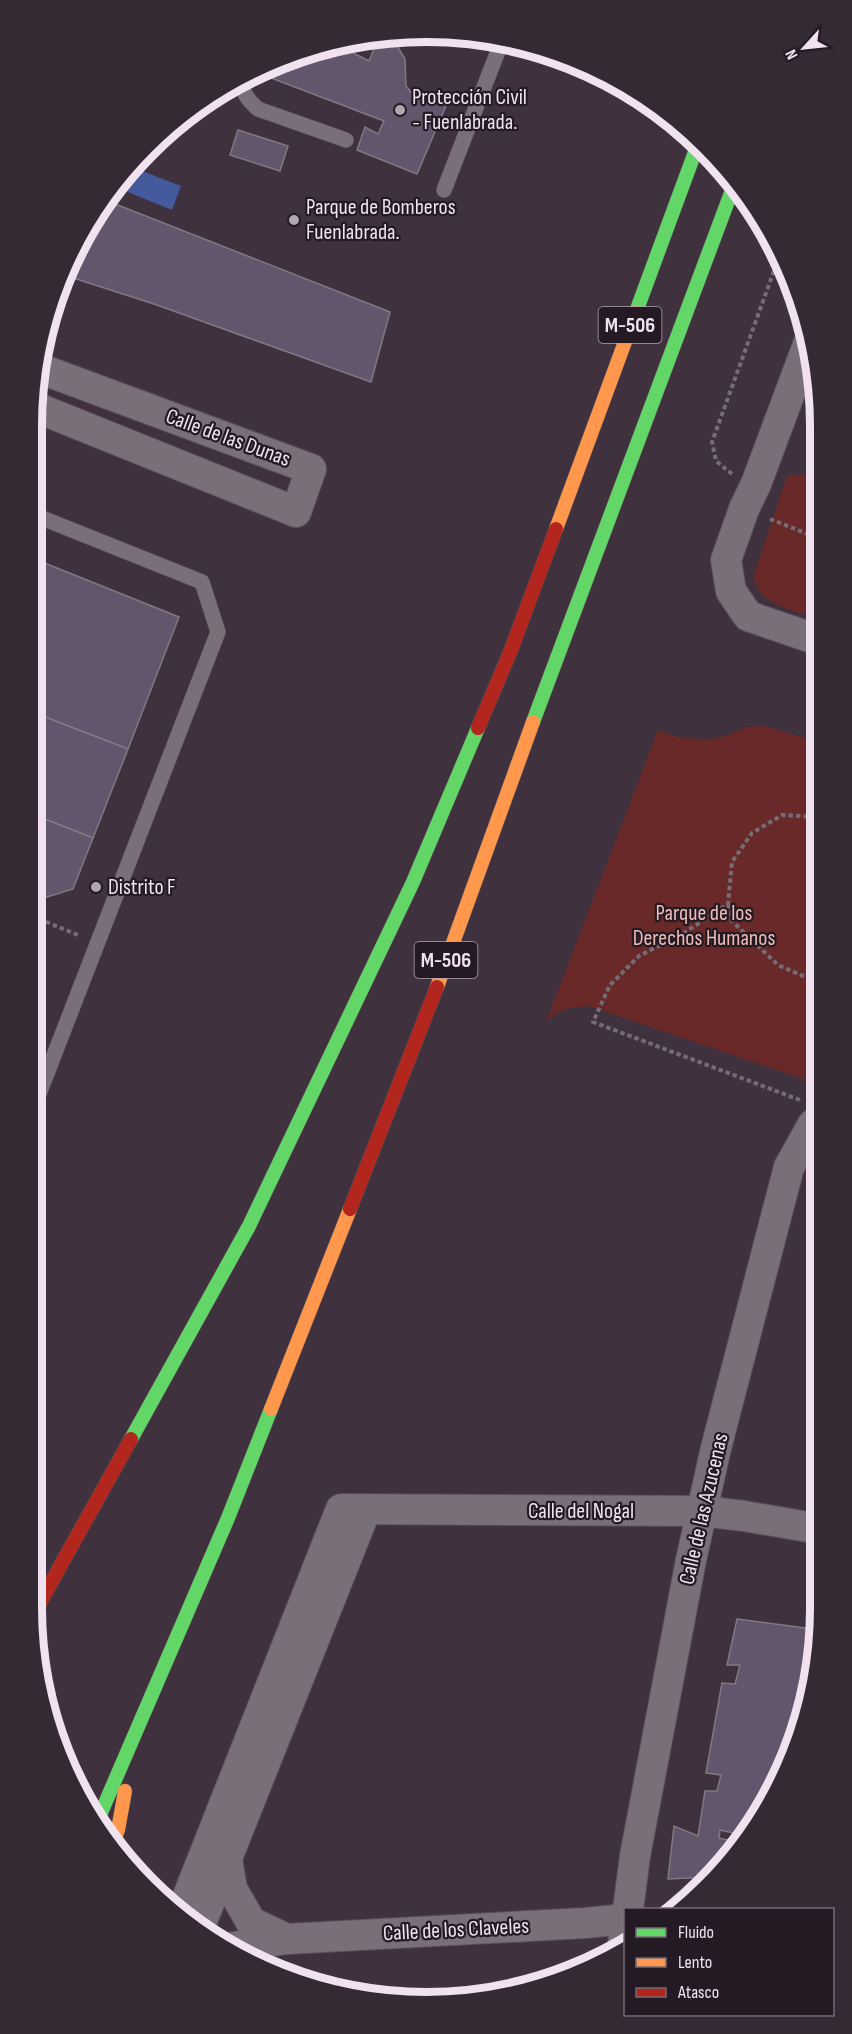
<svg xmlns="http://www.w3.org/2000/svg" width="852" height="2034" font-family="'Sofia Sans Condensed',sans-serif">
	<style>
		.green { fill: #682928 }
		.water { fill: #45599d }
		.building { fill: #61566b; stroke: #807984; stroke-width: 1.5 }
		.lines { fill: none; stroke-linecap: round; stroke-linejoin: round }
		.lane-casing { stroke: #5a4f59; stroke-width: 16 }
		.street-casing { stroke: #5a4f59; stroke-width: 32 }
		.fast-casing { stroke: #5a4f59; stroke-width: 15 }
		.slow-casing { stroke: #5a4f59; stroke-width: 15 }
		.jam-casing { stroke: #5a4f59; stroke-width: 15 }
		.path { stroke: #766c75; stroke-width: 4; stroke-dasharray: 4.5 3; stroke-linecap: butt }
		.lane { stroke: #796f79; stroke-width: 15 }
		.street { stroke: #796f79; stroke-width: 30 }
		.fast { stroke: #63d668; stroke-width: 14 }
		.slow { stroke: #ff974d; stroke-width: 14 }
		.jam { stroke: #b3261e; stroke-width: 14 }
		.poi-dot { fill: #b2a4b1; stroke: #241a24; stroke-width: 2 }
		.labels { text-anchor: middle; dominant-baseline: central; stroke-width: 4.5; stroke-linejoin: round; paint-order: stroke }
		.shield { fill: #241a24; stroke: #b3a6b2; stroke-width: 1.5 }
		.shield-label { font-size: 21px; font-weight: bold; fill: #f0e2ef }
		.poi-label { font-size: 22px; fill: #f0e2ef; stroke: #241a24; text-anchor: start }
		.street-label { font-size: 22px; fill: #f0e2ef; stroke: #241a24 }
		.park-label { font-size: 22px; fill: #f0bdb6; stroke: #241a24 }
		.rim { fill: none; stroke: #f0e2ef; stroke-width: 8 }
	</style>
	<rect width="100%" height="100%" fill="#3f323e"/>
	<g class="green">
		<path d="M817,473L818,619C795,610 754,605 754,574L787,476Z"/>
		<path d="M765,726L818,742L819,1077L806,1080L589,1006C571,1007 559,1009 546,1022L658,730L678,737L709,740L728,735L746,727Z"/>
	</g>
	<polygon class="water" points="132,167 181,186 172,210 123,190"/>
	<g class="building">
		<polygon points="392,37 405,59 406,86 413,95 449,99 417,174 357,150 365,127 378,134 384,121 271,78 270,65 303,53 345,49 369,61 378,39"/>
		<polygon points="238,130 288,146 280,171 230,155"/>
		<polygon points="105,200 390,312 371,382 157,305 64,275 84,229"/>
		<polygon points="32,558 179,617 128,749 32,712"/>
		<polygon points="32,712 128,749 93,838 32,814"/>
		<polygon points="32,814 93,838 73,889 44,898 32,893"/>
		<polygon points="737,1619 812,1629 793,1747 746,1836 720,1830 719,1838 728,1840 724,1864 712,1877 668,1879 674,1826 698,1836 705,1791 717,1791 721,1775 706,1773 722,1683 735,1684 740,1665 727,1665"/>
	</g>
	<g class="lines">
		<defs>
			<g id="lane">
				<polyline points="396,33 405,33"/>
				<path d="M242,78C241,92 248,100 258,109L346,140"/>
				<polyline points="444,190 500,46 505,41"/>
				<polyline points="32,514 202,582 218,632 32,1112"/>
			</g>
			<g id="street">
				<polyline points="809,342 756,484 744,509 726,560 731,591 748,616 818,640"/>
				<polyline points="35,407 296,512 311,469 41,369"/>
				<polyline points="227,1859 232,1889 251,1922 287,1939 227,1948"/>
				<polyline points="628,1910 635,1856 691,1560 716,1448 789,1167 813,1124 819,1121"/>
				<polyline points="182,1911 341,1509 702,1511 744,1516 820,1529"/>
				<polyline points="200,1926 366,1509"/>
				<polyline points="287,1939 585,1923 626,1919"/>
				<polyline points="622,1950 626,1925"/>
			</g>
			<g id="fast">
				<polyline points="636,312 698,144"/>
				<polyline points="533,722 734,185"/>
				<polyline points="131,1439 249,1226 413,882 478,728"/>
				<polyline points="97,1822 228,1518 271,1409"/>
			</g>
			<g id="slow">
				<polyline points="556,529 636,312"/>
				<polyline points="437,987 533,722"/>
				<polyline points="271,1409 350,1209"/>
				<polyline points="112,1844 118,1830 125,1791"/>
			</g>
			<g id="jam">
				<polyline points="478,728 511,650 556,529"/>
				<polyline points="350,1209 437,987"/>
				<polyline points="33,1615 131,1439"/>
			</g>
		</defs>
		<use href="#lane" class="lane-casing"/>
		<use href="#street" class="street-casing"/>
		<use href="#fast" class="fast-casing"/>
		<use href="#slow" class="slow-casing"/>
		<use href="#jam" class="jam-casing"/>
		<g class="path">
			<polyline points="732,474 716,461 712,442 779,257"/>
			<polyline points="770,519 818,538"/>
			<polyline points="728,904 732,921 778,965 819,983"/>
			<polyline points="32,916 78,935"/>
			<polyline points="800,1100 593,1022 610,985 639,956 684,933 728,904 732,862 752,833 782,815 818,817"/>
		</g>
		<use href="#lane" class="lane"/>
		<use href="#street" class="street"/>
		<use href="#fast" class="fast"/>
		<use href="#slow" class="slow"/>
		<use href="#jam" class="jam"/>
	</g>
	<g class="poi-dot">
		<circle cx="400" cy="110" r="6"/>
		<circle cx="294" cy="220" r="6"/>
		<circle cx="96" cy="887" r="6"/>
	</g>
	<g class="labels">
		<g class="shield">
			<rect x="598.5" y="307" width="63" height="36" rx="4.5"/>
			<rect x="414.5" y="942" width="63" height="36" rx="4.5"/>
		</g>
		<g class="shield-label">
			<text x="630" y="325">M-506</text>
			<text x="446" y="960">M-506</text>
		</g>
		<g class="poi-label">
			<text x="412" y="97">Protección Civil<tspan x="412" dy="25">- Fuenlabrada.</tspan></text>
			<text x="306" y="207">Parque de Bomberos<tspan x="306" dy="25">Fuenlabrada.</tspan></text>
			<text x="108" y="887">Distrito F</text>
		</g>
		<g class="street-label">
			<text transform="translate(228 438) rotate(20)">Calle de las Dunas</text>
			<text transform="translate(704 1509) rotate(-77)">Calle de las Azucenas</text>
			<text x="581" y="1511">Calle del Nogal</text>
			<text transform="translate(456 1930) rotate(-3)">Calle de los Claveles</text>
		</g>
		<g class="park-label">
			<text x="704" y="913">Parque de los<tspan x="704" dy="25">Derechos Humanos</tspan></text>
		</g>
	</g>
	<path d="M0 0H852V2034H0ZM426 42H426A384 384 0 0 1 810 426V1608A384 384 0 0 1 426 1992H426A384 384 0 0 1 42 1608V426A384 384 0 0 1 426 42Z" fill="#342a34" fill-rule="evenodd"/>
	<path class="rim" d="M426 42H426A384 384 0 0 1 810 426V1608A384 384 0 0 1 426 1992H426A384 384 0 0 1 42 1608V426A384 384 0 0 1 426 42Z"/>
	<rect x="624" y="1908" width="210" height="108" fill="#241a24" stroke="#766a75" stroke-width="1.5"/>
	<rect x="636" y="1928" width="30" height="9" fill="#63d668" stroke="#766a75" stroke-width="1.5"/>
	<text x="678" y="1938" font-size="18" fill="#f0e2ef">Fluido</text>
	<rect x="636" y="1958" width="30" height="9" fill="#ff974d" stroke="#766a75" stroke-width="1.5"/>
	<text x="678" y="1968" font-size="18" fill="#f0e2ef">Lento</text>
	<rect x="636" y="1988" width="30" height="9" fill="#b3261e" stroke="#766a75" stroke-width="1.5"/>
	<text x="678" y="1998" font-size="18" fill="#f0e2ef">Atasco</text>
	<g transform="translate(804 48) rotate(243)" stroke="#241a24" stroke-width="4.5" paint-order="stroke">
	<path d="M0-4.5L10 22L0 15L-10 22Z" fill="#f0e2ef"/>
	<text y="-9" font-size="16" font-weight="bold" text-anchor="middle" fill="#f0e2ef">N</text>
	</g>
</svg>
